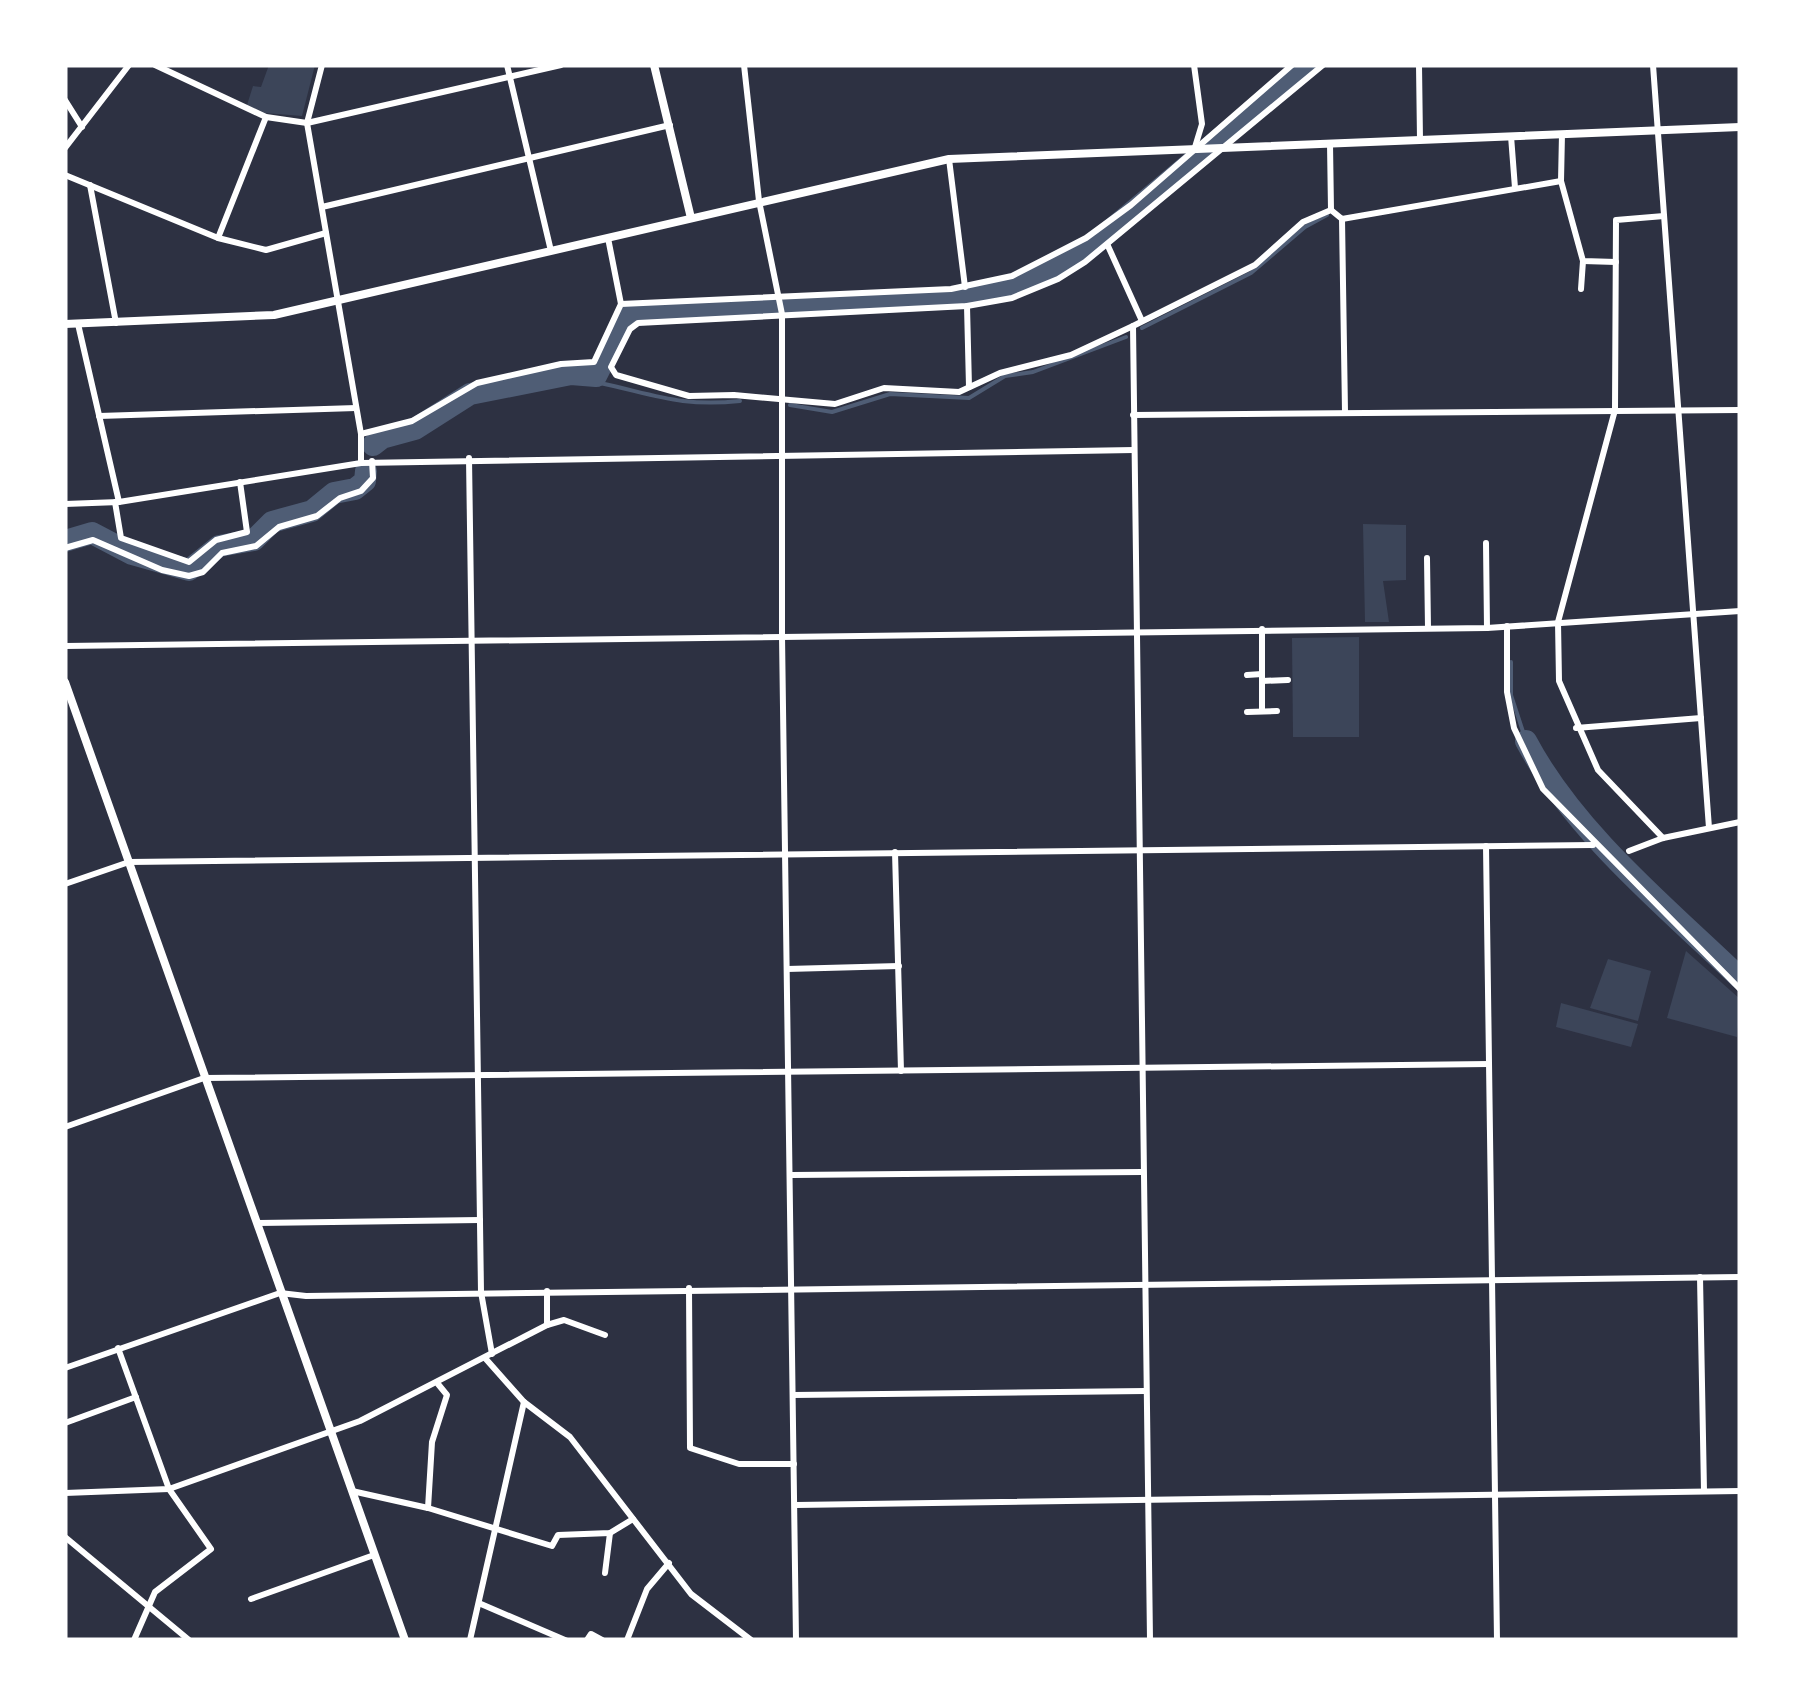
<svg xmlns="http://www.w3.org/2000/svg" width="1805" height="1705" font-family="Commissioner,sans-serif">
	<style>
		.green { fill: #3c4559 }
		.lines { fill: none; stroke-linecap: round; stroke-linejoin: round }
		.stream { stroke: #4f5d75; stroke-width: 4 }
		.river { stroke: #4f5d75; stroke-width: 22 }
		.minor { stroke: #fff; stroke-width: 6 }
		.tertiary { stroke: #fff; stroke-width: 8 }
		.secondary { stroke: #fff; stroke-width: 8 }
	</style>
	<rect width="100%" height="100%" fill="#2d3142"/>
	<g class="green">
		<polygon points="269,65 315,65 302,116 265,113 247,105 253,86 261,87"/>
		<polygon points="1363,524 1406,525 1406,580 1383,581 1389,622 1365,622"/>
		<polygon points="1359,637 1359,737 1293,737 1292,638"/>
		<polygon points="1686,951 1740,999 1737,1037 1667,1018"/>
		<polygon points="1608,959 1651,971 1638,1021 1590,1008"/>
		<polygon points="1561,1003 1638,1024 1631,1047 1556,1027"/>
	</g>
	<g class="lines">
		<g class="stream">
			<polyline points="1142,328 1251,273 1305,227 1327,215"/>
			<path d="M596,376L600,383C656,395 681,407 740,401"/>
			<polyline points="790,405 832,412 890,394 969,398 1005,376 1033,372 1126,337"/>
			<polyline points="1511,662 1511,695 1526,741"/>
		</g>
		<g class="river">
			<polyline points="373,445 382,438 415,429 470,394 571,374 596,376 627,315 957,298 1012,287 1048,272 1094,244 1308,65"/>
			<polyline points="65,541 92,533 132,554 189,570 219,546 254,540 272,522 312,511 334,493 355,489 365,481 366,471"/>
			<path d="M1526,741C1575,833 1665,906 1740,978"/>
		</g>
		<g class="minor">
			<polyline points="155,65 266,117 307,123 561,65"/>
			<polyline points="322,65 307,123 361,434"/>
			<polyline points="507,65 551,251"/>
			<polyline points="744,65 759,201 782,314 782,636 796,1640"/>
			<polyline points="1194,65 1202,124 1195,147"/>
			<polyline points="1323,65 1085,262 1058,279 1012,298 967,306 638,323 630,329 611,367 616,375 689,396 734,395 835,404 884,388 959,392 1000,373 1071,355 1133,326 1255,265 1303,222 1331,210 1342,219 1561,181 1583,261 1616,262"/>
			<polyline points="1419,65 1420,140"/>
			<polyline points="1653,65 1709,828"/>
			<polyline points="65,100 82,127"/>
			<polyline points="1511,136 1515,188"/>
			<polyline points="1330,144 1331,210"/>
			<polyline points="65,148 129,65"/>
			<polyline points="949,159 965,287"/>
			<polyline points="65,175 218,238 266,250 326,233"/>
			<polyline points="1561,181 1562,134"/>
			<polyline points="90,185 116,323"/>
			<polyline points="322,207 670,125"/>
			<polyline points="1342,219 1345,412"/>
			<polyline points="218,238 266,117"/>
			<polyline points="608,238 621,304"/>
			<polyline points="1108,246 1142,321"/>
			<polyline points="1581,289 1583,261"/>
			<polyline points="967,306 969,387"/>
			<polyline points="78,324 119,502"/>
			<polyline points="1133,326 1150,1640"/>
			<polyline points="1133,415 1740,410"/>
			<polyline points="99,416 356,408"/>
			<polyline points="469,458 481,1292 492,1354"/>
			<polyline points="361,463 1134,450"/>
			<polyline points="115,502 121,538 189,562 216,540 247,532 240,482"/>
			<polyline points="65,504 119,502 361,463 361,434 412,421 477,383 561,364 594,362 621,304 951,289 1012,276 1086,238 1131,205 1292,65"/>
			<polyline points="1486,543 1487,628"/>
			<polyline points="65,548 93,540 162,570 189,576 203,572 222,553 256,546 279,527 317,516 340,498 361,491 373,478 372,461"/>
			<polyline points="1427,558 1428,628"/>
			<polyline points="1507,626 1507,692 1514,728 1543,789 1740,989"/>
			<polyline points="1262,629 1262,711"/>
			<polyline points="65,646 1487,628 1740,611"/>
			<polyline points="1247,675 1262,674"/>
			<polyline points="1262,681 1288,680"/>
			<polyline points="1247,712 1277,711"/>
			<polyline points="1576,728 1701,718"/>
			<polyline points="1663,838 1598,770 1559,681 1558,622 1615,410 1616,220 1664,216"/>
			<polyline points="1486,846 1497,1640"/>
			<polyline points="1629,851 1663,838 1740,822"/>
			<polyline points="895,852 901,1071"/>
			<polyline points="65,884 129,862 1593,845"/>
			<polyline points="787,969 899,966"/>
			<polyline points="65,1127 204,1078 1489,1064"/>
			<polyline points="792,1175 1142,1172"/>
			<polyline points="258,1223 480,1220"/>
			<polyline points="1700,1277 1704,1491"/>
			<polyline points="689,1288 690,1448 739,1464 794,1464"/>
			<polyline points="547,1291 547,1325"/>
			<polyline points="118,1348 169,1489 211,1549 155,1592 134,1640"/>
			<polyline points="485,1358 524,1402 570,1437 691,1594 751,1640"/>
			<polyline points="65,1368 280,1293 306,1296 1740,1277"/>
			<polyline points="793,1395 1145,1391"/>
			<polyline points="65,1423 136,1397"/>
			<polyline points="352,1491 428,1508 552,1546 558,1535 610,1533 633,1519"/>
			<polyline points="65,1493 169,1489 360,1421 547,1325 564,1320 605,1335"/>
			<polyline points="796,1505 1740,1491"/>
			<polyline points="428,1508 432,1442 447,1395 438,1384"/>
			<polyline points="65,1537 189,1640"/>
			<polyline points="605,1573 610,1533"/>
			<polyline points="251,1599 374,1555"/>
			<polyline points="481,1604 565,1640"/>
			<polyline points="470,1640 524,1402"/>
			<polyline points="587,1640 591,1634 602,1640"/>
			<polyline points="627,1640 647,1589 669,1563"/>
		</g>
		<g class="tertiary">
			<polyline points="654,65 691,218"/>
			<polyline points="65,324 274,315 949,159 1740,127"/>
		</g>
		<polyline class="secondary" points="65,682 405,1640"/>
	</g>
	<rect width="1805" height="1705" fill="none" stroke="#ffffff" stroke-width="135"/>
</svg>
